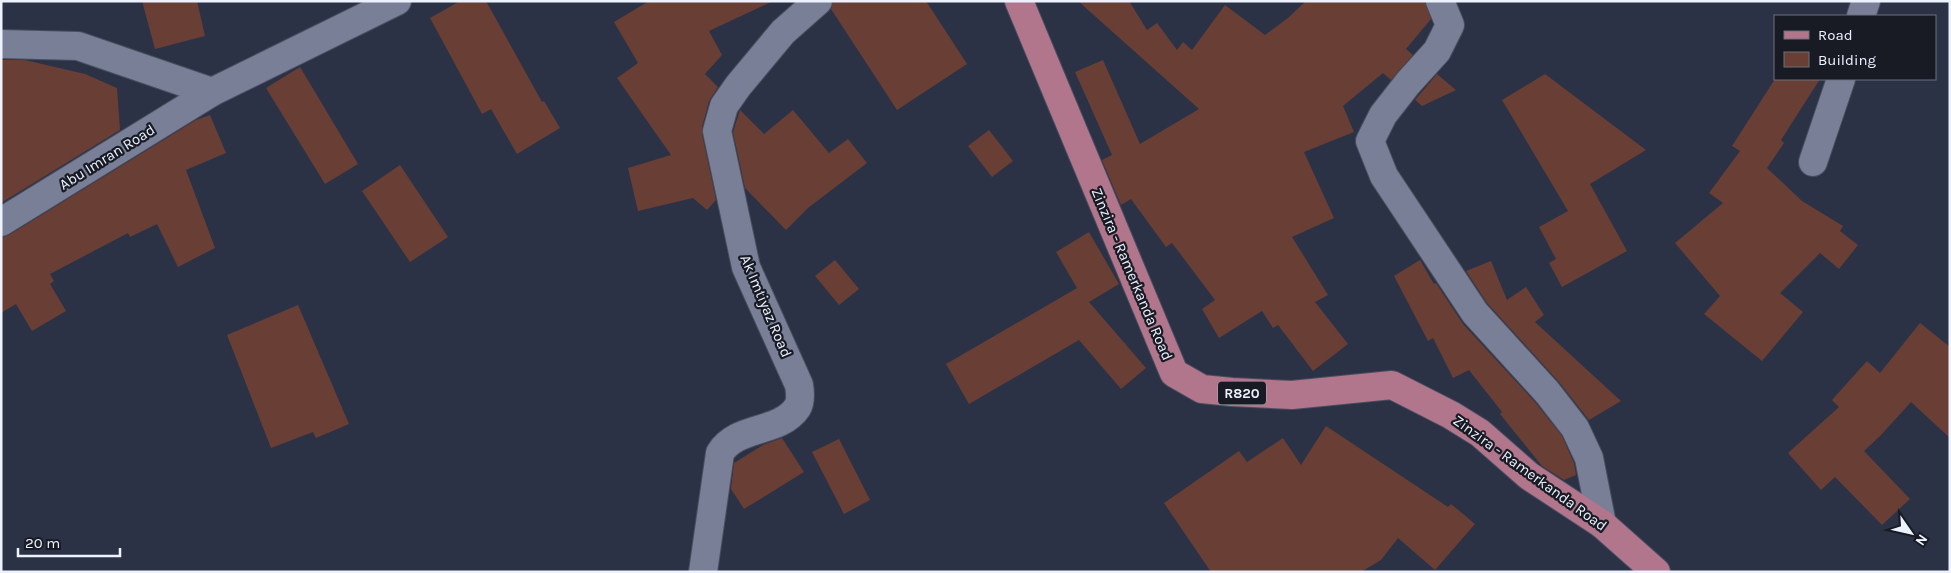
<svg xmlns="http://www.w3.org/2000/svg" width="1951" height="573" font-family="Karla,sans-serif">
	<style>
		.building { fill: #683e35 }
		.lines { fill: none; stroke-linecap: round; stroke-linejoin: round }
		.minor-casing { stroke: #494e5f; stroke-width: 30 }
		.primary-casing { stroke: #494e5f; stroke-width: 30 }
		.minor { stroke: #787f96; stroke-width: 28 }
		.primary { stroke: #b1758c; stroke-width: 28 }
		.labels { text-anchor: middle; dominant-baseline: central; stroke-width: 4.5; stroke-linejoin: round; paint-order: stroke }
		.shield { fill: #181b24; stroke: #adb2bd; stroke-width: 1 }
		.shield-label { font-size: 14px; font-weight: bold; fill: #edf2ff }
		.street-label { font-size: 15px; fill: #edf2ff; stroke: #181b24 }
	</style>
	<rect width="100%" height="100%" fill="#2c3246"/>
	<g class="building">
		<polygon points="142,1 197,1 205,36 155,49"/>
		<polygon points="460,1 486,1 542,102 544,101 560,128 517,154 491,109 482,114 430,18"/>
		<polygon points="649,1 773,1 709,31 722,55 705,74 718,87 709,101 702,127 702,134 716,200 707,210 693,198 638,211 628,168 671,155 617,78 638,63 614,22"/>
		<polygon points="833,1 926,1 967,64 897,110 831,9"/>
		<polygon points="1078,1 1129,1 1147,30 1157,23 1177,50 1183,42 1192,50 1225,5 1265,35 1288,18 1306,1 1425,1 1431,19 1406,49 1413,55 1391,80 1383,73 1343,106 1354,132 1304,152 1334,218 1292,237 1328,295 1315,302 1348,344 1313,371 1278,325 1273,328 1262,311 1219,338 1202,309 1215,300 1172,243 1166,247 1131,199 1121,205 1102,160 1112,155 1075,72 1103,60 1140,144 1199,109"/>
		<polygon points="1,60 25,60 85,74 117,88 120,130 1,203"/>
		<polygon points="300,67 358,164 325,184 266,88"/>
		<polygon points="1437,74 1456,90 1422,106 1415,100"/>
		<polygon points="1545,74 1646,150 1590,184 1627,251 1562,287 1549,263 1556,259 1539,227 1568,211 1502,100"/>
		<polygon points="1775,79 1820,79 1781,140 1784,143 1767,168 1802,201 1843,226 1840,231 1858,245 1839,269 1820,253 1780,293 1803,312 1762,361 1704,314 1720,296 1675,243 1723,203 1709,193 1740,151 1732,146"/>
		<polygon points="740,110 764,134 793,110 829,153 848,139 867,163 808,208 786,230 745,188 733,132"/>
		<polygon points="210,115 226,153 186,170 215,248 178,267 157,224 130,237 128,233 50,274 54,281 50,284 66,311 32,331 16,304 1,313 1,238 9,235 196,120"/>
		<polygon points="989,130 1013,161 992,177 968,146"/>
		<polygon points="400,165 448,237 410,262 362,191"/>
		<polygon points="1089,232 1119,284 1089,302 1146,368 1121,389 1079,340 969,404 946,364 1077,288 1056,252"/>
		<polygon points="835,260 859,289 839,305 815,276"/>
		<polygon points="1420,260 1434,284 1436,283 1463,324 1535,402 1562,436 1574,463 1576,475 1564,480 1542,466 1500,414 1502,412 1469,370 1453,378 1433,338 1428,341 1394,276"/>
		<polygon points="1491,261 1507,300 1526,287 1544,315 1535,322 1621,401 1589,420 1559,382 1487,303 1466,271"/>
		<polygon points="298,305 349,424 316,438 313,432 271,448 227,335"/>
		<polygon points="1920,323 1950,347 1950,438 1911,402 1881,435 1864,451 1910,499 1882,525 1835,477 1821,490 1788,453 1839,407 1832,400 1867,361 1880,373"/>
		<polygon points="1326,426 1448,507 1451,504 1475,524 1435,570 1398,538 1381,560 1361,572 1211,572 1164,503 1239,451 1247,462 1283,438 1301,465"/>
		<polygon points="782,438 804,472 744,509 731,489 734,463 763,445"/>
		<polygon points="839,439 870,500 844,514 812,452"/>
	</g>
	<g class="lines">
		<defs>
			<g id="minor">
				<polyline points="1440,1 1450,25 1437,51 1408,83 1383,115 1370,141 1384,176 1475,313 1547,392 1575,428 1589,458 1602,524"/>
				<polyline points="1861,16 1866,1"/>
				<polyline points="1,44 78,46 212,92"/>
				<polyline points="1813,162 1841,79"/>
				<polyline points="1,222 212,92 397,1"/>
				<path d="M703,572L720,453C737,425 779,434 797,408C801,402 800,391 799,385L746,267L717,131L724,106L738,86L783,32L818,1"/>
			</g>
			<polyline id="primary" points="1019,1 1174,373 1202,389 1232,392 1292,395 1392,385 1451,415 1480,433 1529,476 1602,524 1656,572"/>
		</defs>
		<use href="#minor" class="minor-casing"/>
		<use href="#primary" class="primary-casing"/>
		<use href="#minor" class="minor"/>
		<use href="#primary" class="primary"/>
	</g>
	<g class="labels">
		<rect class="shield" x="1218" y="381.5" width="48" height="23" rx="4"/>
		<g class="shield-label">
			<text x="1242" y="393">R820</text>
		</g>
		<g class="street-label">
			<text transform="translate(107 157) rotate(-32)">Abu Imran Road</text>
			<text transform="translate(1132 274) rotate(67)">Zinzira - Ramerkanda Road</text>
			<text transform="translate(766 306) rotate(67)">Ak Imtiyaz Road</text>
			<text transform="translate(1530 473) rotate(36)">Zinzira - Ramerkanda Road</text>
		</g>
	</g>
	<rect width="1951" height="573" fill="none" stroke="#edf2ff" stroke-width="5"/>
	<rect x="1774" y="15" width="162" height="65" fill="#181b24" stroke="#6d717c"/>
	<rect x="1784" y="31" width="25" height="8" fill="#b1758c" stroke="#6d717c"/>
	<text x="1818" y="40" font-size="15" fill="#edf2ff">Road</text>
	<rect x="1784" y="52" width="25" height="15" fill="#683e35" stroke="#6d717c"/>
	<text x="1818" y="65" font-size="15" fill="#edf2ff">Building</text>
	<g transform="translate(1911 533) rotate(124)" stroke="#181b24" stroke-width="4" paint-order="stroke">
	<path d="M0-4L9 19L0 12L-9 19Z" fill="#edf2ff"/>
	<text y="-8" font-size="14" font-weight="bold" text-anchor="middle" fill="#edf2ff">N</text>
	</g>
	<path d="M18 548v8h102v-8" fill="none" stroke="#edf2ff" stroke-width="2.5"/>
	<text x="25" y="548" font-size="15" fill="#edf2ff" stroke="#181b24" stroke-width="4" paint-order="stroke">20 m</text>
</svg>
